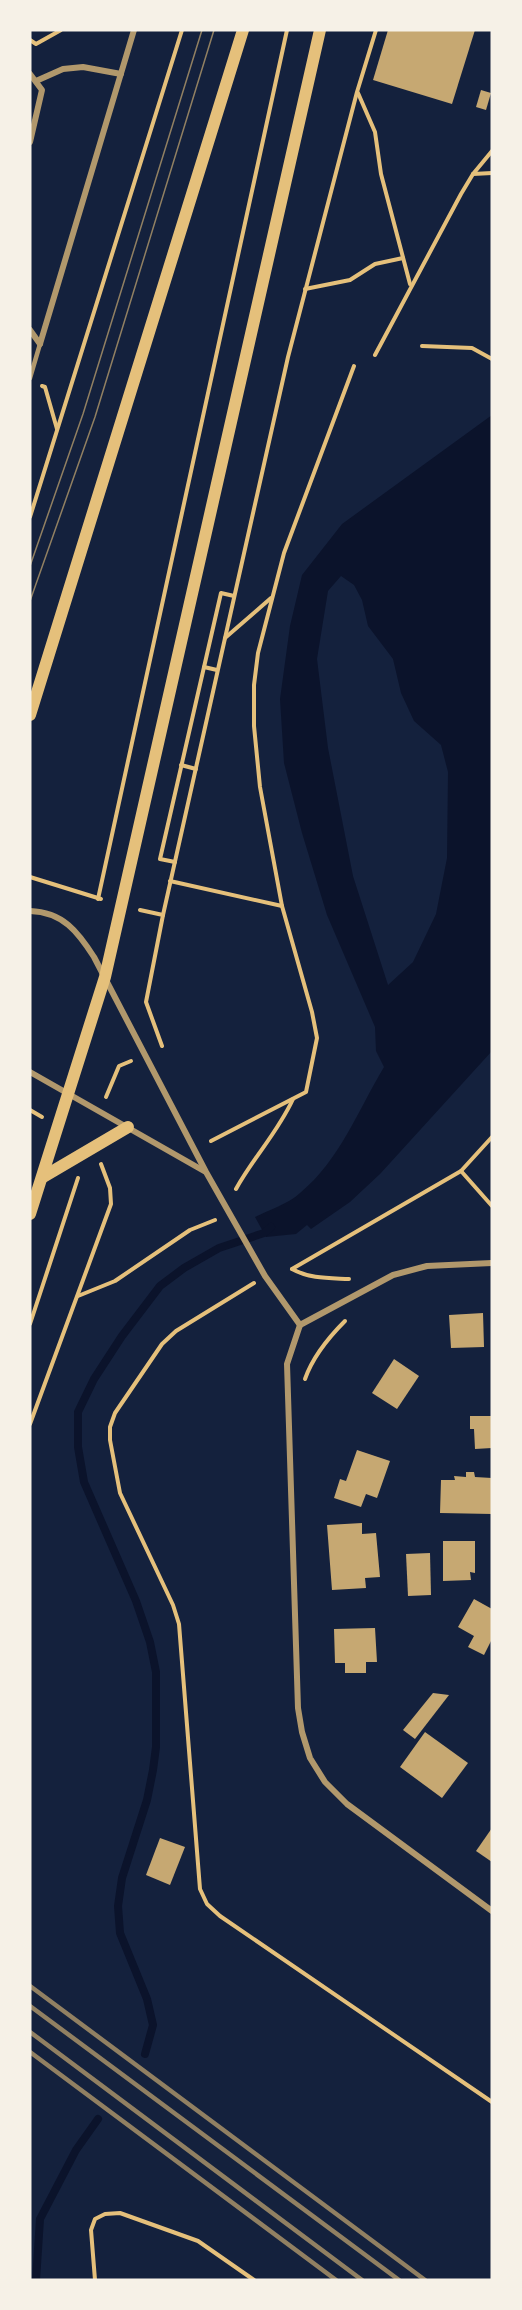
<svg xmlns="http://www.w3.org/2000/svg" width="522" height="2310" font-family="'IBM Plex Serif',serif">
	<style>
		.water { fill: #0b132b; fill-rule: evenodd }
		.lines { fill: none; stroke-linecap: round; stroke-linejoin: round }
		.stream { stroke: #0b132b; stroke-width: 8 }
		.building { fill: #c6a872 }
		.path { stroke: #e5c07b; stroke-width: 4 }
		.service { stroke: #b1986c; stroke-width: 4.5 }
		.minor { stroke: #b1986c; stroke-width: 6 }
		.secondary { stroke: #e5c07b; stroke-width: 12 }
		.tram { stroke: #918062; stroke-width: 1.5 }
		.rail { stroke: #918062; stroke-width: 4.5 }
	</style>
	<rect width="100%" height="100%" fill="#14213d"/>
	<path class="water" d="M492,415V1051L380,1174L350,1202L311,1229L307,1225L296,1234L266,1237L255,1217C269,1210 288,1204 300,1193C340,1160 358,1110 384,1067L376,1051L375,1027L327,915L302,833L284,763L280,699L290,626L302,575L342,524ZM341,576L354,585L362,600L368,626L393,659L401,693L414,721L441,745L448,772L447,858L436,914L413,962L388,985L353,876L328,748L317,659L328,591Z"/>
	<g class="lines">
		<g class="stream">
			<polyline points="145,2054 153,2025 147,1999 120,1933 118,1906 122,1878 147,1800 153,1770 156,1747 156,1672 150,1642 136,1601 84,1482 78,1447 78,1412 94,1379 122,1336 160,1286 184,1268 219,1248 264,1233 271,1227"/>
			<polyline points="36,2280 40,2219 76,2150 98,2119"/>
		</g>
	</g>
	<g class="building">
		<polygon points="388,30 475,30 452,104 373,80"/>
		<polygon points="481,90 491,93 486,110 476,107"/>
		<polygon points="483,1313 484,1347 451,1348 449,1315"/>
		<polygon points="394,1359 419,1376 397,1409 372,1393"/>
		<polygon points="470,1416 492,1416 492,1448 475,1449 474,1429 470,1429"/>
		<polygon points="357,1450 390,1461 377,1498 366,1494 361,1507 334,1498 340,1479 346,1481"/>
		<polygon points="466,1472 474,1472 475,1477 492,1478 492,1514 440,1513 441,1480 455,1480 454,1476 466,1477"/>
		<polygon points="362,1523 362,1534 376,1533 380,1577 365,1578 366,1588 332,1590 327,1525"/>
		<polygon points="443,1541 475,1541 475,1573 470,1572 471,1580 443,1581"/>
		<polygon points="430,1553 431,1595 408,1596 406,1554"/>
		<polygon points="474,1599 492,1609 492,1639 484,1655 468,1647 474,1636 458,1627"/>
		<polygon points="375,1628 377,1662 366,1662 366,1673 345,1673 345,1663 335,1663 334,1629"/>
		<polygon points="433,1693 449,1695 415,1739 403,1730"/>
		<polygon points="425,1732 468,1763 442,1798 400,1767"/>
		<polygon points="492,1828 492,1862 476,1851"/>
		<polygon points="160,1838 185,1847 170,1885 146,1875"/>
	</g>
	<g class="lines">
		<g class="path">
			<polyline points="30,40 36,44 61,30"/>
			<polyline points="358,93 375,132 381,174 410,284"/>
			<polyline points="473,174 492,173"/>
			<polyline points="305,289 350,280 375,264 403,258"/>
			<polyline points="422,346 472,348 492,359"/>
			<polyline points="375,355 461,194 473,174 492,151"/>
			<polyline points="42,386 45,387 57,429"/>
			<polyline points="30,517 182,30"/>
			<polyline points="225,638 271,598"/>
			<polyline points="204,667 217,670"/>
			<polyline points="181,765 196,769"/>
			<polyline points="175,862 160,859 221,593 234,596"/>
			<polyline points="30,877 101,899"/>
			<polyline points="170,881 282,906"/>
			<polyline points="98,899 287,30"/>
			<polyline points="140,910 163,915 146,1002 162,1046"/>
			<polyline points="163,915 288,357 357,92 376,30"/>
			<polyline points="106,1097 119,1066 131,1061"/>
			<polyline points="30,1110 42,1117"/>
			<polyline points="211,1141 306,1092 317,1038 312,1012 282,906 260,787 254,726 254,685 258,653 284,553 354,366"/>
			<polyline points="461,1171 492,1206"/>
			<path d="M236,1189C253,1158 278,1132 293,1099"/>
			<polyline points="292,1269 461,1171 492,1137"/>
			<path d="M292,1269C310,1279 329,1278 349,1279"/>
			<polyline points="254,1283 176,1331 162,1344 115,1413 110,1427 110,1440 120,1493 173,1605 179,1624 200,1889 207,1904 220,1916 492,2102"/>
			<polyline points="78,1296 115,1281 190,1230 215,1220"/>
			<polyline points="30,1324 78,1178"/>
			<path d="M305,1379C313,1356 328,1338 345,1321"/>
			<polyline points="30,1424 111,1204 110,1188 101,1164"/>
			<polyline points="95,2280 91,2230 95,2219 105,2214 120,2213 198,2241 254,2280"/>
		</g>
		<polyline class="service" points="30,378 40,344"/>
		<g class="minor">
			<polyline points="30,74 42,90 30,142"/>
			<polyline points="36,81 63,69 83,67 121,74"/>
			<polyline points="30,330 40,344"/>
			<polyline points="40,344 134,30"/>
			<path d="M30,911C63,912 78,932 94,957L206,1172L265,1276L300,1325"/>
			<polyline points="30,1072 204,1171"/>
			<polyline points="300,1325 287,1364 298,1708 302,1732 310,1758 325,1782 347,1804 492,1911"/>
			<polyline points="300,1325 393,1275 427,1266 492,1263"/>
		</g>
		<g class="secondary">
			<polyline points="30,715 243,30"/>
			<polyline points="43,1177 128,1127"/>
			<polyline points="30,1214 105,977 320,30"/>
		</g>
		<g class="tram">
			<polyline points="30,566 83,414 202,30"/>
			<polyline points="30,601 95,417 214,30"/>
		</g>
		<g class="rail">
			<polyline points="30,1986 425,2280"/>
			<polyline points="30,2006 399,2280"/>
			<polyline points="30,2032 362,2280"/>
			<polyline points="30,2052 336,2280"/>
		</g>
	</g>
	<rect width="522" height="2310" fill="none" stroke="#f6f1e7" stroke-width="63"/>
</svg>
